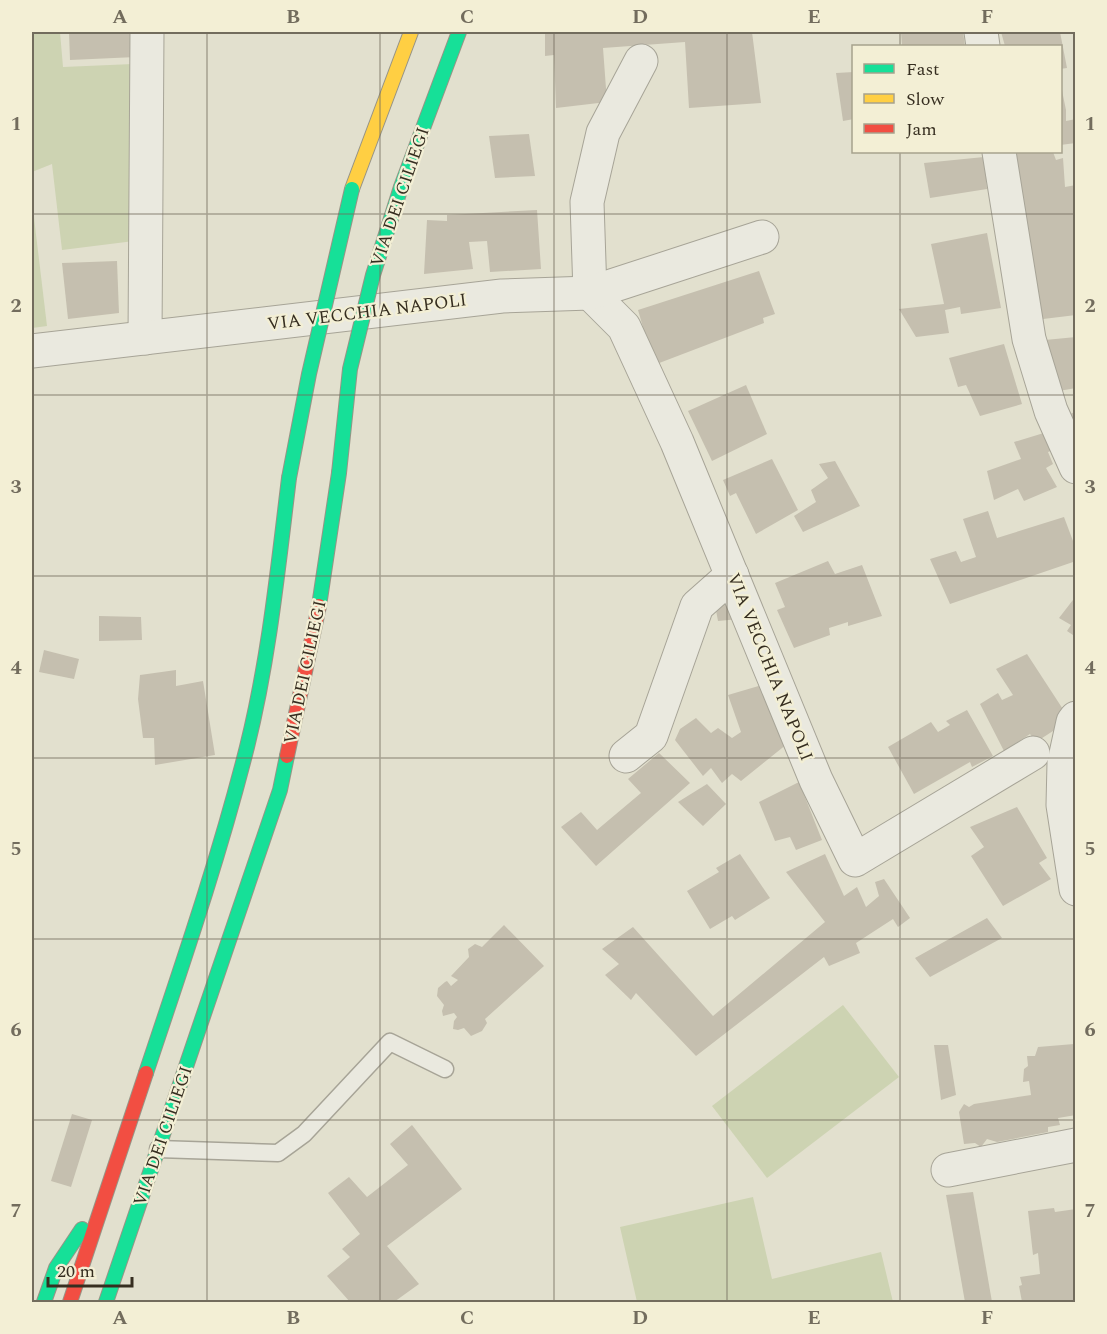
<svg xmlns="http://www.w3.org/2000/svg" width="1107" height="1334" font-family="Spectral,serif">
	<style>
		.green { fill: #cdd3b2 }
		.building { fill: #c5bfaf }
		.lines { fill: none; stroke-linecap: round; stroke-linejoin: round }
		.lane-casing { stroke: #a7a497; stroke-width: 19 }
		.street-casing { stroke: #a7a497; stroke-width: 35 }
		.fast-casing { stroke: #979486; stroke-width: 16 }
		.slow-casing { stroke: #979486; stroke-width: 16 }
		.jam-casing { stroke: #979486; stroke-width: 16 }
		.lane { stroke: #eae9df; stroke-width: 16 }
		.street { stroke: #eae9df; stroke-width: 33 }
		.fast { stroke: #16e098; stroke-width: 14 }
		.slow { stroke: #ffcf43; stroke-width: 14 }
		.jam { stroke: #f24e42; stroke-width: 14 }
		.fast-bridge-casing { stroke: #979486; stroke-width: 16; stroke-linecap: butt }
		.fast-bridge { stroke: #16e098; stroke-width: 14 }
		.grid { fill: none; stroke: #726c5d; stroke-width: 1.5; stroke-opacity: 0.55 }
		.labels { text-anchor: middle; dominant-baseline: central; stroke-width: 4.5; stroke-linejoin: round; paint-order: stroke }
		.street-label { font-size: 18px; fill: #362e20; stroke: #f3efd5 }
		.neatline { fill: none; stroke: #726c5d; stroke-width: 2 }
		.grid-label { font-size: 20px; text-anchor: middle; font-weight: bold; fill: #726c5d }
	</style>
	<rect width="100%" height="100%" fill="#e2e0ce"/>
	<g class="green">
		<polygon points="32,32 60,32 63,67 133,64 134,241 62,250 52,164 32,172"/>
		<polygon points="32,201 47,326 32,328"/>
		<polygon points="843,1005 899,1077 767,1178 712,1106"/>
		<polygon points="753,1197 772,1279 881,1252 893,1302 637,1302 620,1227"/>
	</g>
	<g class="building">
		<polygon points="69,32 134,32 136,57 70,60"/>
		<polygon points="553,32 752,32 761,103 689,108 685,42 603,48 607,102 556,108 554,55 545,56 545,34 553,34"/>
		<polygon points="901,32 963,32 965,46 902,46"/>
		<polygon points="1001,32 1060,32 1067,68 1060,69 1060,46 1005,46"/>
		<polygon points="854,72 854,119 843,121 836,73"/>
		<polygon points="1060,81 1066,110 1066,121 1076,119 1076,143 1060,145"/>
		<polygon points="529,134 535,176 495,178 489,136"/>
		<polygon points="1013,152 1053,152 1056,160 1063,158 1065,187 1076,185 1076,315 1035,320"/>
		<polygon points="984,157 987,189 930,198 924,163"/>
		<polygon points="537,210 541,269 490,272 487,241 469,242 473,269 424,274 427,220 447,221 447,215"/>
		<polygon points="987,233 1001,308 961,314 960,307 945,310 949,333 916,337 899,309 944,304 931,244"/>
		<polygon points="117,261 119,313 68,319 62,263"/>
		<polygon points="759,271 775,314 763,318 764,323 654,365 638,310"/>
		<polygon points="1076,337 1076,388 1053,392 1045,340"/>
		<polygon points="1004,344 1022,404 980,416 966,385 958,387 949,358"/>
		<polygon points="746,385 767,434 712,461 688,411"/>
		<polygon points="1076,411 1076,435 1067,416"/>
		<polygon points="1047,432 1053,450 1048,452 1053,464 1046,468 1057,487 1024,501 1018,489 994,500 987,471 1021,459 1014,442"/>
		<polygon points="772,459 798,510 756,534 736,493 730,496 723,480"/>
		<polygon points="835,461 860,506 803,532 794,516 816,502 811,490 828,478 819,464"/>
		<polygon points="988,511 997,538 1064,517 1076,549 1076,561 950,604 930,559 956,551 961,562 976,557 963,519"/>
		<polygon points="828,561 835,574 862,565 882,616 848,626 848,622 829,628 830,635 794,648 777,610 785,607 775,583"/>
		<polygon points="1076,596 1076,637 1067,631 1071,625 1059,618"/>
		<polygon points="731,598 739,619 718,621 714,600"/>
		<polygon points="99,616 141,617 142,640 99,641"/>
		<polygon points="44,650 79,659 74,679 39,672"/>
		<polygon points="1027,654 1070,720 1036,742 1030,734 1004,751 980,704 998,693 1002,700 1013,695 996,669"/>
		<polygon points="176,670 176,686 203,681 215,755 155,765 154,738 143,738 138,699 140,675"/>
		<polygon points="762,685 787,744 741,781 732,774 722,783 711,768 703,776 675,740 680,729 696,718 711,733 718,728 732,738 741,732 728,695"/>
		<polygon points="967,710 993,756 972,767 970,762 914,794 888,747 931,722 938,732 950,725 946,721"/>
		<polygon points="659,753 690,783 596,866 561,827 581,812 597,830 641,793 628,779"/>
		<polygon points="799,782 822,840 796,850 790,837 775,841 759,802"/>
		<polygon points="707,784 726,804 703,826 678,802"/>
		<polygon points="1017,807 1047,858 1039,863 1051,879 1003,906 971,856 984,847 970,827"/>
		<polygon points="740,854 770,898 735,920 732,916 710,929 687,891 719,872 716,868"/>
		<polygon points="825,854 844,896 857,887 866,907 879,896 875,882 884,879 910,918 898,927 893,919 856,943 860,953 829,966 824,957 696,1056 636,993 631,1000 605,975 619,964 602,949 633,927 713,1016 825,922 786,872"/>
		<polygon points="987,918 1002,938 930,977 915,958"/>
		<polygon points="504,925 544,966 485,1019 487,1023 482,1031 471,1036 464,1028 458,1030 453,1029 454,1021 457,1017 454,1013 443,1016 442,1011 444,1005 437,996 438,988 445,982 447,981 451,986 458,980 451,976 469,957 468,949 475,944 482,947"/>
		<polygon points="1074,1044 1076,1115 1058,1118 1060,1125 1048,1127 1048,1132 997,1142 987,1139 981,1147 975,1143 964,1144 959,1112 964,1104 969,1107 974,1104 1031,1095 1029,1081 1023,1082 1024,1069 1028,1066 1027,1056 1035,1056 1038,1047"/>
		<polygon points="934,1045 948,1045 956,1095 941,1100"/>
		<polygon points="72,1114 92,1120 71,1187 51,1181"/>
		<polygon points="412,1125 462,1189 387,1246 419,1284 394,1302 350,1302 327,1276 350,1257 342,1249 360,1234 328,1193 349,1177 367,1197 408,1165 390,1144"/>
		<polygon points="973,1192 992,1302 965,1302 946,1195"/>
		<polygon points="1054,1208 1055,1212 1076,1209 1076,1302 1022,1302 1019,1286 1022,1285 1020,1277 1040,1274 1038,1253 1033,1255 1028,1211"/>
	</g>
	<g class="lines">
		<defs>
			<polyline id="lane" points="158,1149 278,1153 304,1134 390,1042 445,1069"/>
			<g id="street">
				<polyline points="981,32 983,46"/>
				<polyline points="641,61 603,133 587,202 590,293 624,327 677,442 816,780 855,860 1033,753"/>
				<polyline points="999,152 1029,339 1051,411 1076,467"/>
				<polyline points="145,338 147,32"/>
				<polyline points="32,351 502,296 590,293 762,237"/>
				<polyline points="1076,718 1073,722 1064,763 1063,805 1076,889"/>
				<polyline points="626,756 651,736 697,606 732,575"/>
				<polyline points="948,1170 1076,1145"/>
			</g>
			<g id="fast">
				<polyline points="401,187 459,32"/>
				<polyline points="319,606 339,473"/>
				<path d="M146,1073C182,965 219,858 247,747C269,659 278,568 289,478"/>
				<polyline points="44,1302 56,1268 82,1229"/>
				<polyline points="106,1302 280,790 287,756"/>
			</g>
			<polyline id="slow" points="352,189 411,32"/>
			<g id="jam">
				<polyline points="287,756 319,606"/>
				<polyline points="70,1302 146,1073"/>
			</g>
		</defs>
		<use href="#lane" class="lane-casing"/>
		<use href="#street" class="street-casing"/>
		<use href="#fast" class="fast-casing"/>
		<use href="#slow" class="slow-casing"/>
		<use href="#jam" class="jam-casing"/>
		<use href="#lane" class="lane"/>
		<use href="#street" class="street"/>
		<use href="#fast" class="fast"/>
		<use href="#slow" class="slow"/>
		<use href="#jam" class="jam"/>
		<defs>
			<g id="fast-bridge">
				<polyline points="339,473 350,369 373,275 401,187"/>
				<polyline points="289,478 309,374 352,189"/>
			</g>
		</defs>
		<use href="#fast-bridge" class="fast-bridge-casing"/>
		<use href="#fast-bridge" class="fast-bridge"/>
	</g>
	<path class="grid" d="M207,32V1302M380,32V1302M554,32V1302M727,32V1302M900,32V46M900,152V1302M32,214H1076M32,395H1076M32,576H1076M32,758H1076M32,939H1076M32,1120H1076"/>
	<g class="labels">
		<g class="street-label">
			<text transform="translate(400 197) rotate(-71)">VIA DEI CILIEGI</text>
			<text transform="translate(367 312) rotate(-7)">VIA VECCHIA NAPOLI</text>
			<text transform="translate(770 667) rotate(68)">VIA VECCHIA NAPOLI</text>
			<text transform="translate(305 672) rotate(-78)">VIA DEI CILIEGI</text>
			<text transform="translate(163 1136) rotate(-71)">VIA DEI CILIEGI</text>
		</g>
	</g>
	<rect width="1107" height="1334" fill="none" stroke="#f3efd5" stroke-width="66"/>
	<rect x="852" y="45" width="210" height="108" fill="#f3efd5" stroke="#a7a28d" stroke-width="1.5"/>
	<rect x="864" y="64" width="30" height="9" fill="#16e098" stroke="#a7a28d" stroke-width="1.5"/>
	<text x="906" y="75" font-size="18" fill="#362e20">Fast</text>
	<rect x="864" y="94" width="30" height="9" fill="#ffcf43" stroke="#a7a28d" stroke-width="1.5"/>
	<text x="906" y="105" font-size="18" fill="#362e20">Slow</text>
	<rect x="864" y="124" width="30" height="9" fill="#f24e42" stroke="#a7a28d" stroke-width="1.5"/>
	<text x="906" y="135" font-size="18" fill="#362e20">Jam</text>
	<path d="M48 1277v9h84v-9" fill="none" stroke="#362e20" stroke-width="3"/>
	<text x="57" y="1277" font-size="18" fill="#362e20" stroke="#f3efd5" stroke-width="4.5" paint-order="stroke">20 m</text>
	<rect x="33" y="33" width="1041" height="1268" class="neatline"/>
	<g class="grid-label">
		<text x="120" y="23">A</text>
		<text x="293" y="23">B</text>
		<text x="467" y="23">C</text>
		<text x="640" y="23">D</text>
		<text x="814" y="23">E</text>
		<text x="987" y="23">F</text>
		<text x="16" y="130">1</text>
		<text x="1090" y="130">1</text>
		<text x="16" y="312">2</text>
		<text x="1090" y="312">2</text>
		<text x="16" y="493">3</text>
		<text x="1090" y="493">3</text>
		<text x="16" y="674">4</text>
		<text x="1090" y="674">4</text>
		<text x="16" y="855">5</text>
		<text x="1090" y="855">5</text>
		<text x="16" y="1036">6</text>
		<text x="1090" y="1036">6</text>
		<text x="16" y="1217">7</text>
		<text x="1090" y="1217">7</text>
		<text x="120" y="1324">A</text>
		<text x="293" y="1324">B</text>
		<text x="467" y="1324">C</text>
		<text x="640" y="1324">D</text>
		<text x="814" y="1324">E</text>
		<text x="987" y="1324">F</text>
	</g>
</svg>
